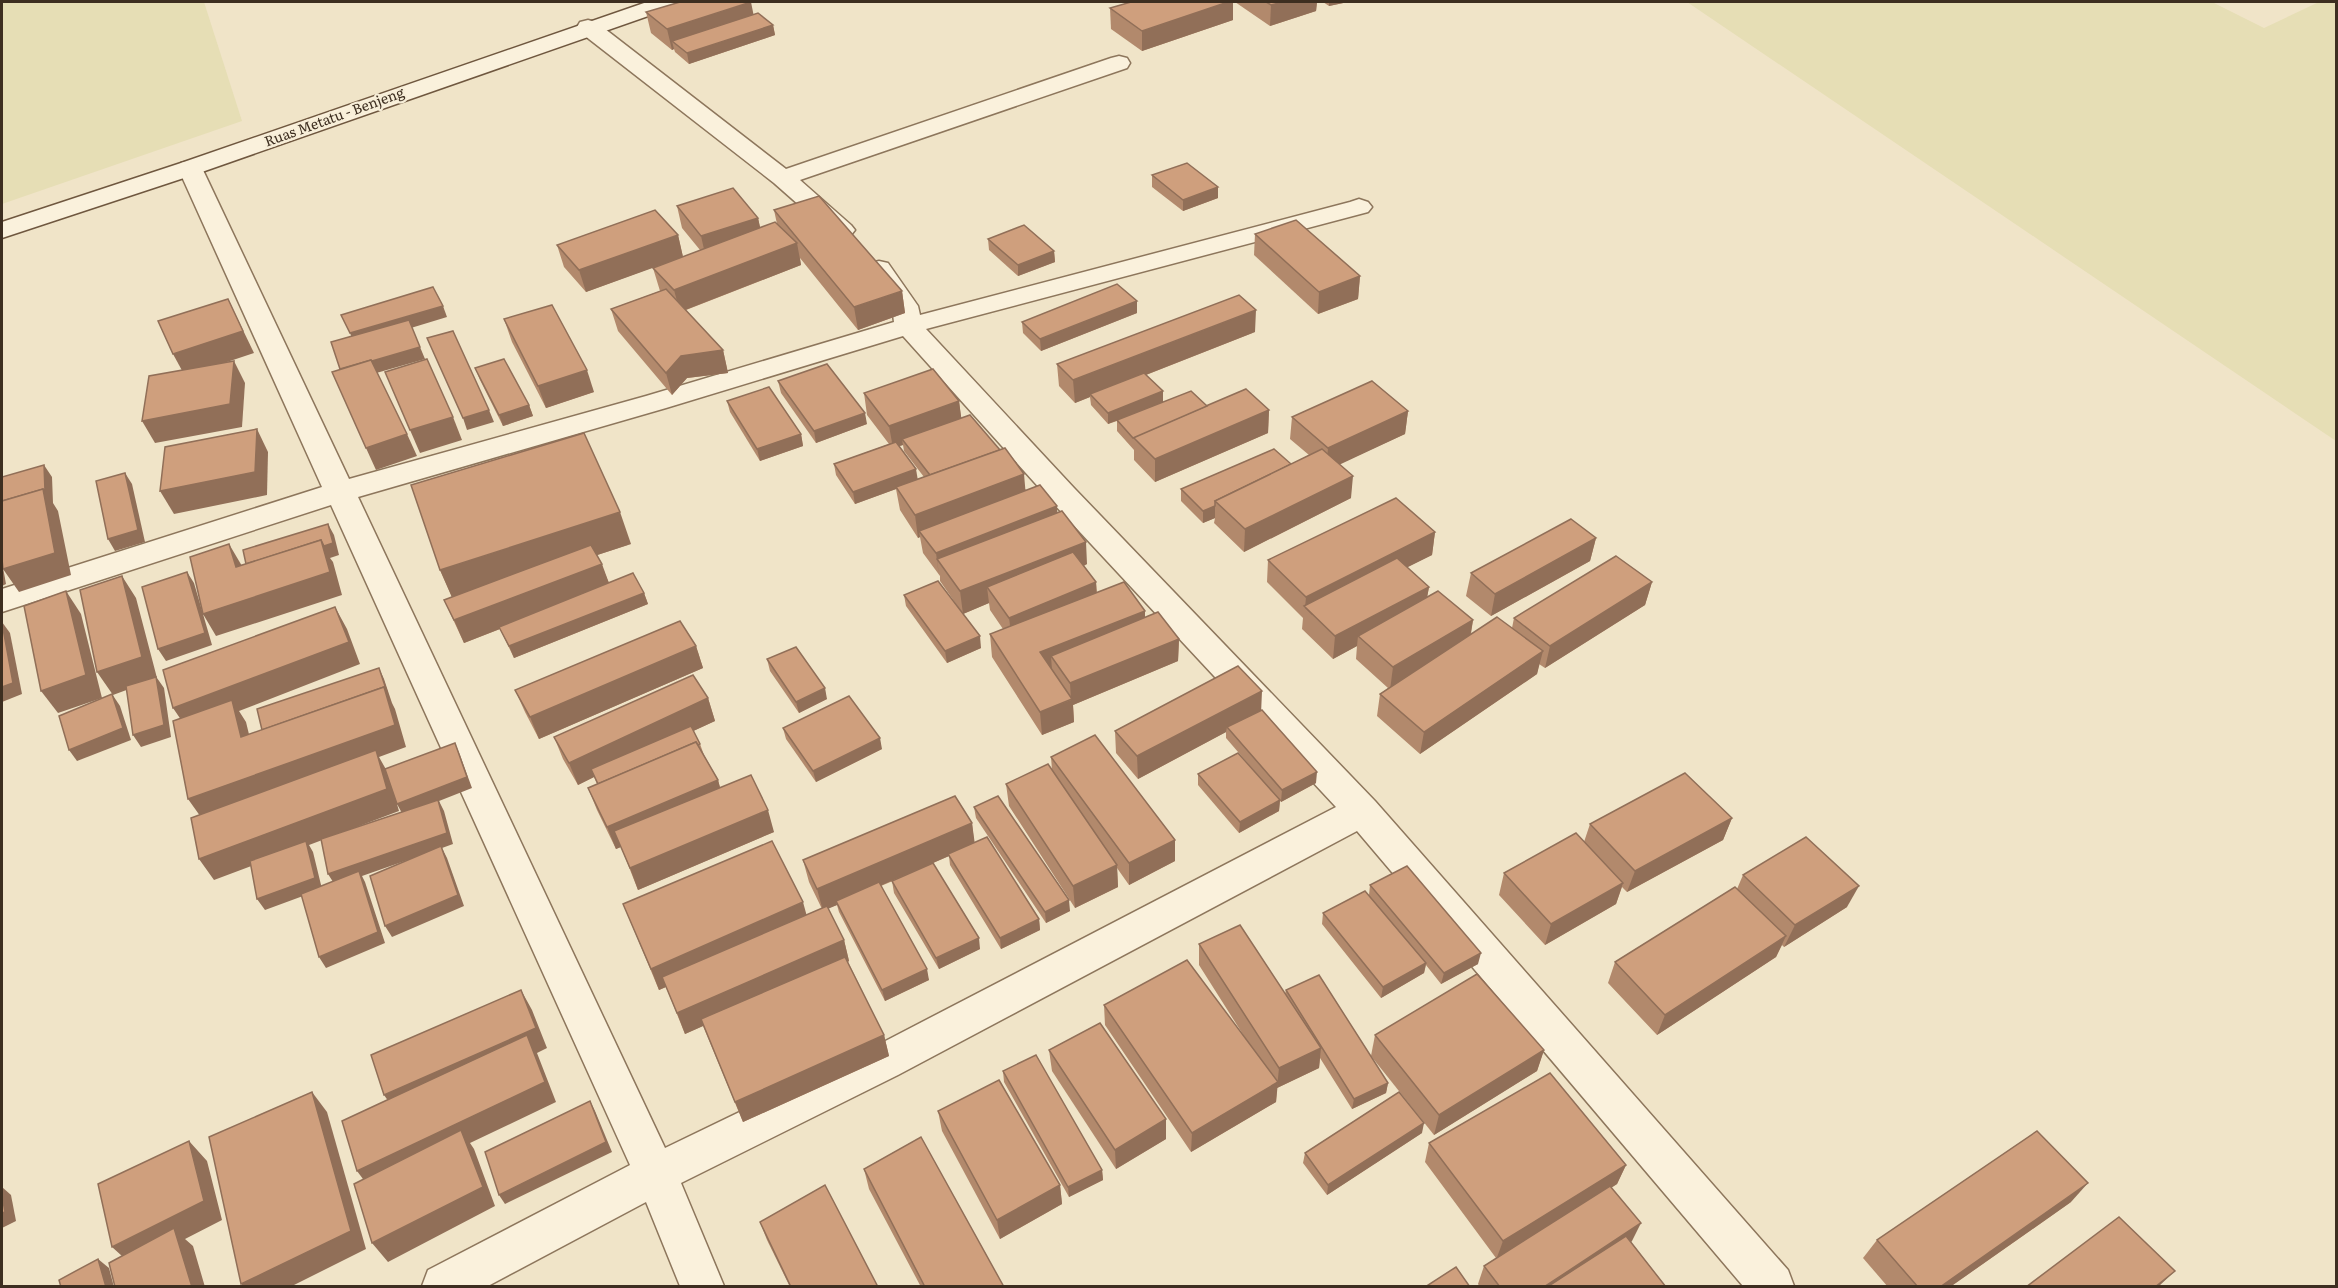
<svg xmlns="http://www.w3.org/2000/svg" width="2338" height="1288" font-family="Literata,serif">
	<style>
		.farmland { fill: #e6deb5 }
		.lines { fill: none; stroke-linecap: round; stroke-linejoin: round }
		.street-casing { stroke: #8d765c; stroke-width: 3 }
		.secondary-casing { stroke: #6f573f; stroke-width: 3 }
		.street { fill: #faf1dc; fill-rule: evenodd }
		.secondary { fill: #faf1dc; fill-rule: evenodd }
		.wall { fill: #b2896c; fill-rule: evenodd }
		.shaded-wall { fill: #916f58 }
		.building { fill: #cf9f7d; stroke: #916f58; stroke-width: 1.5 }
		.labels { text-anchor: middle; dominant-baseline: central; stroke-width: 4.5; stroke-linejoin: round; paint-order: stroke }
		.far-street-label { font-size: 14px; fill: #3d2e20; stroke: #f7eed8 }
	</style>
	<rect width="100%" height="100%" fill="#f0e4c8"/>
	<g class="farmland">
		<polygon points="2,2 204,2 242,121 2,204"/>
		<polygon points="1687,2 2212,2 2264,28 2319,2 2336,2 2336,441"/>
	</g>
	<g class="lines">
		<defs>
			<g id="street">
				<polygon points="588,20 596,22 786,169 1111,58 1119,56 1127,58 1130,63 1127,68 800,180 851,225 855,230 851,235 842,238 833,235 774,183 580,32 577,27 580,22"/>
				<path d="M190,161L199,163L202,168L349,479L646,396L894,322L892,306L866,269L870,263L879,261L888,263L918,306L920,315L1350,202L1359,199L1368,202L1372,207L1368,212L926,329L1074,488L1375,801L1788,1270L1794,1286H1743L1357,831L898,1075L681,1183L724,1286H680L646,1202L488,1286H422L428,1270L630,1165L331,505L2,612V589L322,487L178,168L181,163ZM903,336L1052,502L1336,807L870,1049L665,1148L358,497L666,408Z"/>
			</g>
			<polygon id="secondary" points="647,2 677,2 674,7 199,173 2,238 2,222 181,163"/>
		</defs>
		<use href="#street" class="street-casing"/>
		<use href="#secondary" class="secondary-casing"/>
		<use href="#street" class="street"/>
		<use href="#secondary" class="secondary"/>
	</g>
	<g class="wall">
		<polygon points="1131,2 1233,2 1233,20 1142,51 1111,29 1110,8"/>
		<polygon points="1235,2 1317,2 1316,11 1270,26"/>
		<polygon points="1323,2 1348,2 1329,6"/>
		<polygon points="646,12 753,15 773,25 775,35 689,64 675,52 674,49 672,50 651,33"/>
		<polygon points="1152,175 1218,198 1183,211 1152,187"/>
		<polygon points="677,206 758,218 760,228 777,224 774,210 902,291 905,313 858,330 800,258 801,265 686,310 723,350 728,373 687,378 672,395 618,331 611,309 660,291 653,268 681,257 586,292 564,267 557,245 678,235 683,257 700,250 682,228"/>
		<polygon points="1255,234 1360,276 1358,299 1318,314 1254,255"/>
		<polygon points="988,239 1054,251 1055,262 1018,276 989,250"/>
		<polygon points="1137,301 1137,313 1041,351 1023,333 1022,322"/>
		<polygon points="504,319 594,392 546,408 512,342"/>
		<polygon points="1255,332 1146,375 1163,391 1163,402 1269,410 1268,433 1155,482 1134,460 1134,450 1117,431 1117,421 1108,424 1091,405 1090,397 1075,403 1059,386 1057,364"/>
		<polygon points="475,368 529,405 533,416 503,426 480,380"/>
		<polygon points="778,381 867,424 816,443 781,393"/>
		<path d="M864,393L959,401L961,418L1026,490L1057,506V513L1087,564L1084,566L1096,582L1097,593L1145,611V618L1179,639L1178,661L1073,705L1074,722L1042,735L992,657L990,634L1003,629L990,610L989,603L963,614L940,581V576L923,553L920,537L918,538L900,510L896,489L855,504L836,475L834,464L889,444L867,415ZM903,445L904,451L924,477L918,480L899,446Z"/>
		<polygon points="727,401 801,434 803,446 760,461 730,412"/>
		<polygon points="1408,411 1405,434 1339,464 1351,498 1244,552 1214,523 1215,518 1203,523 1181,501 1181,489 1291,464 1309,455 1290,439 1292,417"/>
		<polygon points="1435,532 1432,555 1407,567 1429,587 1427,597 1473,620 1471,634 1512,628 1514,618 1652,582 1645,605 1545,668 1539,664 1537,674 1420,754 1377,716 1380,694 1388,688 1356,659 1357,646 1333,659 1302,629 1303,618 1267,582 1268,560"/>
		<polygon points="1596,538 1590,561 1491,616 1466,596 1471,573"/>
		<polygon points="631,544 597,555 609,583 644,593 648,604 514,658 500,629 464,643 444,600 452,597 440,570"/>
		<polygon points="904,595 981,648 947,663 906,606"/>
		<polygon points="696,646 703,668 539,739 525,712 515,690"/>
		<polygon points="767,659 827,699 799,713 770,671"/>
		<polygon points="708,698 715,721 693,731 700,744 704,755 718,780 720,788 774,832 638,890 621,847 616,849 597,810 588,788 597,784 594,777 578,785 563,759 554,737"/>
		<polygon points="1261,710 1316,783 1281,802 1226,738 1226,732 1138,779 1116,753 1115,731"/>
		<polygon points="783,728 882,749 816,782 786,739"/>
		<polygon points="1051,757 1175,840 1175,861 1129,885 1117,868 1118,887 1075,908 1009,806 1006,784 1052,770"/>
		<polygon points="1198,774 1280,800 1279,811 1239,833 1198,785"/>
		<polygon points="974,807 1070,911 1046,923 976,818"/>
		<polygon points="1732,818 1723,840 1627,892 1622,887 1616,904 1545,945 1499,895 1504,873 1584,842 1590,824"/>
		<polygon points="972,823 974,842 1039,919 1040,930 1001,949 950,865 949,856 933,863 980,949 939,969 894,893 892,881 909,874 881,886 929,980 885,1001 839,912 837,905 828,908 844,940 849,961 848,962 884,1035 889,1056 743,1122 703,1026 685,1034 666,987 659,990 623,904 806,915 822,909 809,882 803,860"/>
		<polygon points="1743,875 1847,907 1784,947 1782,945 1776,957 1657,1035 1608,983 1615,962 1737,889"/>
		<polygon points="1370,885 1478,964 1441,984 1426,965 1424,973 1381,998 1322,924 1323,913 1369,895"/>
		<polygon points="1199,944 1285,994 1286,990 1388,1083 1386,1093 1352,1109 1320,1058 1319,1068 1277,1088 1276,1102 1191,1152 1105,1025 1104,1005 1249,1044 1199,965"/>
		<polygon points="1375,1035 1544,1050 1537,1071 1434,1135 1371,1056"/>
		<polygon points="1049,1050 1166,1119 1166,1139 1116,1169 1052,1071"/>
		<polygon points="1003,1071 1102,1170 1103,1180 1069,1197 1004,1082"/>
		<polygon points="938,1111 1060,1185 1062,1204 1000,1239 942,1131"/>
		<polygon points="1422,1133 1327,1195 1303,1163 1305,1153"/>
		<polygon points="1429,1143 1626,1165 1617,1184 1611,1188 1632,1241 1631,1242 1666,1287 1480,1287 1478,1284 1484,1266 1496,1258 1425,1162"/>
		<polygon points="864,1169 1004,1287 921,1287 869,1189"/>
		<polygon points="2071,1202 1950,1287 1888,1287 1863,1258 1877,1240"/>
		<polygon points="760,1222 878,1287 790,1287 767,1240"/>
	</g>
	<g class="shaded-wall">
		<polygon points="751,2 755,22 672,41 674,49 672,50 667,29"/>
		<polygon points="1228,2 1233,2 1233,20 1142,51 1142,31"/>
		<polygon points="1283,2 1317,2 1316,11 1270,26 1271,5"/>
		<polygon points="1329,2 1348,2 1329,6"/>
		<polygon points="773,25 775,35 689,64 687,53"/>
		<polygon points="1218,187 1218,198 1183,211 1183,200"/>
		<polygon points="758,218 763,240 706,258 701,236"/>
		<polygon points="678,235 683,257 586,292 579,270"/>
		<polygon points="797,243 801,265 680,312 674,290"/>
		<polygon points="1054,251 1055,262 1018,276 1018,265"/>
		<polygon points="1360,276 1358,299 1318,314 1319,292"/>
		<polygon points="902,291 905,313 858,330 854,307"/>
		<polygon points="228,299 254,353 185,376 173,354"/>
		<polygon points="1137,301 1137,313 1041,351 1040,339"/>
		<polygon points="443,306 447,317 355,345 350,333"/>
		<polygon points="1256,310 1255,332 1092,396 1090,394 1090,397 1075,403 1073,380"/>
		<polygon points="420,347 425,359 345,382 340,370"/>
		<polygon points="723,350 728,373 687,378 672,395 666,373 681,356"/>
		<polygon points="234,361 245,383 242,427 155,443 142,421"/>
		<polygon points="587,370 594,392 546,408 538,386"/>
		<polygon points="1163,391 1163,402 1108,424 1108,413"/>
		<polygon points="959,401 962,423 902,439 903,445 893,448 889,426"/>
		<polygon points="529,405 533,416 503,426 499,415"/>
		<polygon points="489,410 494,422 467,430 463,418"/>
		<polygon points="1269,410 1268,433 1155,482 1155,459"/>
		<polygon points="1408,411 1405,434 1326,471 1328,448"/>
		<polygon points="865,413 867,424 816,443 814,431"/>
		<polygon points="453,417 462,440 420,453 410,430"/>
		<polygon points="257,429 268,452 267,495 174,514 160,491"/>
		<polygon points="407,434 417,456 376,470 366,448"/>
		<polygon points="801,434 803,446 760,461 757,449"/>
		<polygon points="44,465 52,477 53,503 58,511 71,575 19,592 3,569 2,518"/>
		<polygon points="916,469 918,481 855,504 853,492"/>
		<polygon points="125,473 132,484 145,542 115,551 108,539"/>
		<polygon points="1024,474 1026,497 919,531 920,537 918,538 915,515"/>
		<polygon points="1353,476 1351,498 1244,552 1245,529"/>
		<polygon points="1057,506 1058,528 937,559 939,576 936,553"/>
		<polygon points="1215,506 1215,518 1203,523 1203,511"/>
		<polygon points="620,512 631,544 454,602 440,570"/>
		<polygon points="328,524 334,535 339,555 330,558 333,562 342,595 216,636 203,614 212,645 166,661 158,649 187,572 194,583 203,614 321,540"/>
		<polygon points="1435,532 1432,555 1312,615 1305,608 1306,597"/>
		<polygon points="1596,538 1590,561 1491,616 1495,594"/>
		<polygon points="1086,542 1087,564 997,600 987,587 989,603 963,614 960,591"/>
		<polygon points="229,544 242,566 236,567"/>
		<polygon points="2,562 6,584 2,586"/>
		<polygon points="602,564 610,586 464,643 454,620"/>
		<polygon points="122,576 136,598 157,678 164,688 171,737 141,747 133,735 156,679 113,695 97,672"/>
		<polygon points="1096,582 1097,604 1012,640 1009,618"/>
		<polygon points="1652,582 1645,605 1545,668 1550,646"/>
		<polygon points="1429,587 1425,609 1358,636 1357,646 1333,659 1335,636"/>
		<polygon points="66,591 81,614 102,698 58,713 41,691"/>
		<polygon points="644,593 648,604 514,658 509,646"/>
		<polygon points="335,607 347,629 360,664 239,711 246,722 255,759 241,737 188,730 173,708"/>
		<polygon points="1145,611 1145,633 1051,656 1052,670 1040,652"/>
		<polygon points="1473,620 1469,643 1390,690 1393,667"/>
		<polygon points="2,622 10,633 22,694 2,702"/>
		<polygon points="980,636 981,648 947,663 945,651"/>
		<polygon points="1179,639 1178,661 1073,705 1074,722 1042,735 1040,712 1071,700 1070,683"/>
		<polygon points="696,646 703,668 539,739 530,717"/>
		<polygon points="1543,651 1537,674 1420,754 1424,732"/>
		<polygon points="379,668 384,679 392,703 395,709 406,747 379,757 388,773 399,811 309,845 313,852 322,889 265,910 257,899 307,845 214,880 199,859 203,820 188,799"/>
		<polygon points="825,688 827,699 799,713 796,702"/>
		<polygon points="1262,691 1261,714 1227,727 1226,732 1138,779 1137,756"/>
		<polygon points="112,694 120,706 131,740 77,761 69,750"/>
		<polygon points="708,698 715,721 594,777 591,769 594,777 578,785 569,763"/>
		<polygon points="880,738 882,749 816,782 813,771"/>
		<polygon points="455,743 460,755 472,788 439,801 444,811 453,844 442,848 447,858 464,906 392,937 385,926 442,848 362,876 365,882 385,943 326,968 319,957 335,885 328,874 403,815 397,804"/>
		<polygon points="1317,772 1316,783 1281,802 1282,790"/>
		<polygon points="718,780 724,802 616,849 607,827"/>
		<polygon points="1280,800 1279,811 1239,833 1240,822"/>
		<polygon points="768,810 774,832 638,890 630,868"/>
		<polygon points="1732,818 1723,840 1627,892 1635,871"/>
		<polygon points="972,823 975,845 948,854 949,856 838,904 836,901 837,905 823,911 817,889"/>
		<polygon points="1175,840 1175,861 1129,885 1129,863"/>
		<polygon points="1117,865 1118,887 1075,908 1073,886"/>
		<polygon points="1623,883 1616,904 1545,945 1551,924"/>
		<polygon points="1859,886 1847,907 1784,947 1795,925"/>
		<polygon points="1069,900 1070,911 1046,923 1045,912"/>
		<polygon points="803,902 809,924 659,990 651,969"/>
		<polygon points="1039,919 1040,930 1001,949 1000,938"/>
		<polygon points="1786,936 1776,957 1657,1035 1665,1015"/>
		<polygon points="979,938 980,949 939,969 936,958"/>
		<polygon points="844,940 849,961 685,1034 677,1013"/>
		<polygon points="1481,953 1478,964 1441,984 1444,973"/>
		<polygon points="1426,963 1424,973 1381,998 1383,987"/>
		<polygon points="927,969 929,980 885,1001 882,990"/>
		<polygon points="521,990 532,1010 547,1048 537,1053 556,1102 470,1143 474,1149 495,1206 388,1262 372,1243 372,1191 357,1171 398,1115 384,1095"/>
		<polygon points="884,1035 889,1056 743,1122 735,1102"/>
		<polygon points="1321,1048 1319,1068 1277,1088 1279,1068"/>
		<polygon points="1544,1050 1537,1071 1434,1135 1439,1115"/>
		<polygon points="1278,1082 1276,1102 1191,1152 1192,1133"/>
		<polygon points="1388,1083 1386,1093 1352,1109 1354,1099"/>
		<polygon points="312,1092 327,1112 366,1249 290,1287 244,1287 241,1284"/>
		<polygon points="590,1101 595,1111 612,1152 505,1204 499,1195"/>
		<polygon points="1166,1119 1166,1139 1116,1169 1115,1150"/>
		<polygon points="1424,1123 1422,1133 1327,1195 1328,1185"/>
		<polygon points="189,1141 207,1161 222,1220 185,1239 193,1246 205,1287 192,1287 132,1265 112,1247"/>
		<polygon points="1626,1165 1617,1184 1496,1260 1503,1241"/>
		<polygon points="1102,1170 1103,1180 1069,1197 1068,1187"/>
		<polygon points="2088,1183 2071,1202 1950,1287 1940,1287"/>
		<polygon points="1060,1185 1062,1204 1000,1239 997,1220"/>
		<polygon points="2,1187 11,1195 16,1221 2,1228"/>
		<polygon points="1641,1223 1632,1241 1564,1287 1544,1287"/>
		<polygon points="98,1259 109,1268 114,1287 106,1287"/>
		<polygon points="2175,1271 2158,1287 2155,1287"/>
	</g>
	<g class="building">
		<polygon points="680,2 751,2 667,29 646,12"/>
		<polygon points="1131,2 1228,2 1142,31 1110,8"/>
		<polygon points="1266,2 1283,2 1271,5"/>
		<polygon points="758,13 773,25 687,53 672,41"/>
		<polygon points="1187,163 1218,187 1183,200 1152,175"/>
		<polygon points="733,188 758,218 701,236 677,206"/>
		<polygon points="819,196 902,291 854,307 774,210"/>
		<polygon points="655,210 678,235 579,270 557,245"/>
		<polygon points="1296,220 1360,276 1319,292 1255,234"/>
		<polygon points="775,222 797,243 674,290 653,268"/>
		<polygon points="1024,225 1054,251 1018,265 988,239"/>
		<polygon points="1117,284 1137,301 1040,339 1022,322"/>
		<polygon points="433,287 443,306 350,333 341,315"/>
		<polygon points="666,289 723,350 681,356 666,373 611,309"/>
		<polygon points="1239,295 1256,310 1073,380 1057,364"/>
		<polygon points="228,299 243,331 173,354 158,321"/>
		<polygon points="552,305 587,370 538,386 504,319"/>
		<polygon points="409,320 420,347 372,361 371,360 340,369 331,342"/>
		<polygon points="453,331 489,410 463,418 427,338"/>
		<polygon points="427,359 453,417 410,430 385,372"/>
		<polygon points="504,359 529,405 499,415 475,368"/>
		<polygon points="371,360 407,434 366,448 332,372"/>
		<polygon points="234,361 230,404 142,421 149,376"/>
		<polygon points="827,364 865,413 814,431 778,381"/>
		<polygon points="933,369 959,401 889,426 864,393"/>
		<polygon points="1144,373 1163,391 1108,413 1090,394"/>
		<polygon points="1372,381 1408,411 1328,448 1292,417"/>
		<polygon points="769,387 801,434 757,449 727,401"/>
		<polygon points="1246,389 1269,410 1155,459 1133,437"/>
		<polygon points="1191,391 1207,406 1133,438 1117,420"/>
		<polygon points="970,415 1000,450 930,475 902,439"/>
		<polygon points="257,429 255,472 160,491 165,447"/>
		<polygon points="584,433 620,512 440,570 411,485"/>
		<polygon points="896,442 916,469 853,492 834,464"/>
		<polygon points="1005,448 1024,474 915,515 896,487"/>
		<polygon points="1274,449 1291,464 1215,501 1215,506 1203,511 1181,489"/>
		<polygon points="1322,449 1353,476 1245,529 1215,501"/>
		<polygon points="44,465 45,491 43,489 2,501 2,477"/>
		<polygon points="125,473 138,530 108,539 96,481"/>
		<polygon points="1040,485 1057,506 936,553 919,531"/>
		<polygon points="43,489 55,553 3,569 2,559 2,501"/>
		<polygon points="1396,498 1435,532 1306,597 1268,560"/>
		<polygon points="1062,511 1086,542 960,591 937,559"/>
		<polygon points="1571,519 1596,538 1495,594 1471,573"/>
		<polygon points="328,524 333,543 324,546 321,540 246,564 243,550"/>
		<polygon points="321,540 330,572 203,614 190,557 229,544 236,567"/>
		<polygon points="591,545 602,564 454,620 444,600"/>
		<polygon points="1073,552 1096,582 1009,618 987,587"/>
		<polygon points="1616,556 1652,582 1550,646 1514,618"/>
		<polygon points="1397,558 1429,587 1335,636 1304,606"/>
		<polygon points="187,572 205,633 158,649 142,587"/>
		<polygon points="633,573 644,593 509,646 499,627"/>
		<polygon points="122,576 142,657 97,672 80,590"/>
		<polygon points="938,581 980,636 945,651 904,595"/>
		<polygon points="1124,582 1145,611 1040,652 1072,699 1040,712 990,634"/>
		<polygon points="66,591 86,675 41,691 24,606"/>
		<polygon points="1438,591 1473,620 1393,667 1358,636"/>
		<polygon points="335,607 349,642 173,708 163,670"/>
		<polygon points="1158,612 1179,639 1070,683 1051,656"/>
		<polygon points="1497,617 1543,651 1424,732 1380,694"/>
		<polygon points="680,621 696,646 530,717 515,690"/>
		<polygon points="2,623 13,683 2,687"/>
		<polygon points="796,647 825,688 796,702 767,659"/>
		<polygon points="1238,666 1262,691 1137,756 1115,731"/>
		<polygon points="379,668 387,692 384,687 262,730 257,709"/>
		<polygon points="693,675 708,698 569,763 554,737"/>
		<polygon points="156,677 164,725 133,735 126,686"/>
		<polygon points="384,687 395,725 188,799 173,721 232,700 241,737"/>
		<polygon points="112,694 123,728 69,750 59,716"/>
		<polygon points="849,696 880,738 813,771 783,728"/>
		<polygon points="1262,710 1317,772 1282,790 1227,727"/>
		<polygon points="691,726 700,744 698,745 696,742 598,784 591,769"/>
		<polygon points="1095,735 1175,840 1129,863 1051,757"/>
		<polygon points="696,742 718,780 607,827 588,788"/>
		<polygon points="455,743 467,777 397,804 385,769"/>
		<polygon points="376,750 387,789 199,859 191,818"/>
		<polygon points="1238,753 1280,800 1240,822 1198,774"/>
		<polygon points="1048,764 1117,865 1073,886 1006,784"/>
		<polygon points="1685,773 1732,818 1635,871 1590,824"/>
		<polygon points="751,775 768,810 630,868 614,831"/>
		<polygon points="955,796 972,823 817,889 803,860"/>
		<polygon points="998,796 1069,900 1045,912 974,807"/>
		<polygon points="438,800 447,833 328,874 321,839"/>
		<polygon points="1576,833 1623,883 1551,924 1504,873"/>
		<polygon points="987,837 1039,919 1000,938 948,854"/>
		<polygon points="1806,837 1859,886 1795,925 1743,875"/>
		<polygon points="306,841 315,878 257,899 250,861"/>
		<polygon points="772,841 803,902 651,969 623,904"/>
		<polygon points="441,846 458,895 385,926 370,876"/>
		<polygon points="933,863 979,938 936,958 892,881"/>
		<polygon points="1407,866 1481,953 1444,973 1370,885"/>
		<polygon points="359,871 378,932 319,957 301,894"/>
		<polygon points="879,882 927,969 882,990 836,901"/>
		<polygon points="1735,887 1786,936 1665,1015 1615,962"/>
		<polygon points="1365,891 1426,963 1383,987 1323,913"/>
		<polygon points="827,906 844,940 677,1013 662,977"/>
		<polygon points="1240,925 1321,1048 1279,1068 1199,944"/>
		<polygon points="845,957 884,1035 735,1102 701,1019"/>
		<polygon points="1187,960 1278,1082 1192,1133 1104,1005"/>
		<polygon points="1477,974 1544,1050 1439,1115 1375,1035"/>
		<polygon points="1319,975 1388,1083 1354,1099 1286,990"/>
		<polygon points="521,990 536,1028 384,1095 371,1055"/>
		<polygon points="1100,1023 1166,1119 1115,1150 1049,1050"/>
		<polygon points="527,1035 545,1082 357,1171 342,1121"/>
		<polygon points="1036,1055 1102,1170 1068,1187 1003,1071"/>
		<polygon points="1550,1073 1626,1165 1503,1241 1429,1143"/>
		<polygon points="999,1080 1060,1185 997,1220 938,1111"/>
		<polygon points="312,1092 351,1231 241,1284 209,1137"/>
		<polygon points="1399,1092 1424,1123 1328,1185 1305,1153"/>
		<polygon points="590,1101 606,1142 499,1195 485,1152"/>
		<polygon points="461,1130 483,1187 372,1243 354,1184"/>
		<polygon points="2037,1131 2088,1183 1940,1287 1918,1287 1877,1240"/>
		<polygon points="921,1137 1004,1287 925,1287 864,1169"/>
		<polygon points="189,1141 204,1201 112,1247 98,1184"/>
		<polygon points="825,1185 878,1287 791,1287 760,1222"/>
		<polygon points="1610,1186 1641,1223 1544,1287 1500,1287 1484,1266"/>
		<polygon points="2,1195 5,1212 2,1213"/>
		<polygon points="2119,1217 2175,1271 2155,1287 2026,1287"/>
		<polygon points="174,1228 192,1287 115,1287 109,1263"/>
		<polygon points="1626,1236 1666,1287 1547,1287"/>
		<polygon points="98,1259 106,1287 61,1287 59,1280"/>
		<polygon points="1456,1267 1470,1287 1425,1287"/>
	</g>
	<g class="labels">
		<g class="far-street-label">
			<text transform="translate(334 116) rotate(-20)">Ruas Metatu - Benjeng</text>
		</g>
	</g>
	<rect width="2338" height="1288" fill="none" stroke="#3d2e20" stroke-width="6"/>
</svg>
